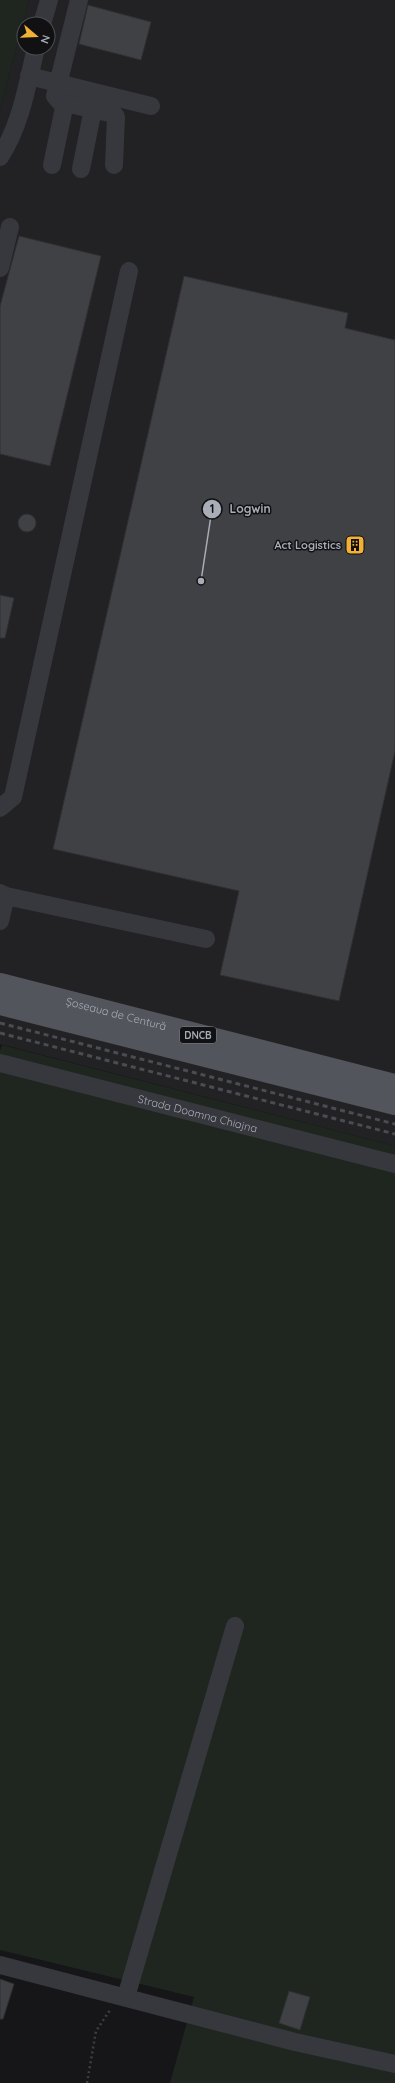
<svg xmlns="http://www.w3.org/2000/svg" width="395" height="2083" font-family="Quicksand,sans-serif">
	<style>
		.built { fill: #222225; fill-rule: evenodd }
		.green { fill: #1e261f }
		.building { fill: #404145; stroke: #303034 }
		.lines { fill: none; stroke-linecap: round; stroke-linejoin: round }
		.path { stroke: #3d3f44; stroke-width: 2.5; stroke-dasharray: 2 3; stroke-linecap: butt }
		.minor { stroke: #37383d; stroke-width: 18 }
		.major { stroke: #53555c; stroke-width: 22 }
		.rail { stroke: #4a4c52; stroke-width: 3; stroke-dasharray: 5 4; stroke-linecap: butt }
		.labels { text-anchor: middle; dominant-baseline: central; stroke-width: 3; stroke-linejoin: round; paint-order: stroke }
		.shield { fill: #111113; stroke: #7b7e86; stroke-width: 1 }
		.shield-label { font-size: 10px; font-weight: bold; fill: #a8adb8 }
		.poi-label { font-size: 11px; font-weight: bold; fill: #a8adb8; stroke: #111113; text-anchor: end }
		.street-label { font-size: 11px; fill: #a8adb8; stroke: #111113 }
		.leader { fill: none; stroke: #a8adb8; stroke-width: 1.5 }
		.callout-dot { fill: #a8adb8; stroke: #111113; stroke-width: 1.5 }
		.mark-label { font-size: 12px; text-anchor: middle; font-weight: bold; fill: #111 }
		.callout-label { font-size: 12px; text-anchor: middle; font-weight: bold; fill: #a8adb8; stroke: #111113; stroke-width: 3; stroke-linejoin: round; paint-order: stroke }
	</style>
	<rect width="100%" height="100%" fill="#161618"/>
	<path class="built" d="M29,0H395V1146L0,1044V110ZM24,24H48V48H24Z"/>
	<g class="green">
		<polygon points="0,0 29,0 0,110"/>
		<polygon points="2,1045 395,1146 395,2083 170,2083 194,1997 0,1950 0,1051"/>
	</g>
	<g class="building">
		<polygon points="88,5 151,22 141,60 79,44"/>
		<polygon points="19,236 101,256 50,466 0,454 0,306"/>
		<polygon points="184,276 348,313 345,328 395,340 395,751 339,1001 220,975 239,891 53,849"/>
		<circle cx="27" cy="523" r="9"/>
		<polygon points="0,595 14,598 5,638 0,638"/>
		<polygon points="0,1979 14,1984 3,2019 0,2019"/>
		<polygon points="289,1991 310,1997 300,2030 279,2023"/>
	</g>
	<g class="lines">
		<polyline class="path" points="87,2083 96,2031 110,2010"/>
		<g class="minor">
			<polyline points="79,0 55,96 60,102 114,114 116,117 114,165"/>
			<polyline points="42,24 49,0"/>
			<polyline points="29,76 151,106"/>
			<path d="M0,157C21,125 27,85 36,48"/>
			<polyline points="52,165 65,103"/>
			<polyline points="81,169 93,109"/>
			<polyline points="0,268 10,227"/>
			<polyline points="0,808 13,797 129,271"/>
			<polyline points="0,893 6,896 206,939"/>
			<polyline points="0,921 6,896"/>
			<path id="s1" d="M0,1063L395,1164"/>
			<polyline points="0,1965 295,2042 395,2064"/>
			<polyline points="126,1997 235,1626"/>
		</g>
		<g class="major">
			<path id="s2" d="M0,984L395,1085"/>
			<polyline points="0,1004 395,1104"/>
		</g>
		<g class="rail">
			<polyline points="0,1023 395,1124"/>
			<polyline points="0,1033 395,1134"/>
		</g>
	</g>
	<defs>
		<symbol id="building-square" viewBox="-11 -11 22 22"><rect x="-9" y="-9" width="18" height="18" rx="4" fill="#f2b134" stroke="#111113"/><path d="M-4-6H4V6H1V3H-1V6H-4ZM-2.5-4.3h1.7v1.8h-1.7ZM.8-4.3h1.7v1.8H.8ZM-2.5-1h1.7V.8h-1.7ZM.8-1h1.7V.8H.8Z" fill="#111"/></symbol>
	</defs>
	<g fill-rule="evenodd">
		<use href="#building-square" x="344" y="534" width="22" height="22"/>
	</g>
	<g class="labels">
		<rect class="shield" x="180" y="1027" width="36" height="16" rx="3"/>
		<g class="shield-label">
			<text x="198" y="1035">DNCB</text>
		</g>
		<g class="poi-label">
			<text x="341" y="545">Act Logistics</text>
		</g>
		<g class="street-label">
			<text stroke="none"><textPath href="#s2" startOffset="120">Șoseaua de Centură</textPath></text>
			<text stroke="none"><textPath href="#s1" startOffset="204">Strada Doamna Chiajna</textPath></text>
		</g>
	</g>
	<path class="leader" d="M201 581L212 509"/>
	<g class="callout-dot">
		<circle cx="201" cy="581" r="4"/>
		<circle cx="212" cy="509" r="10"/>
	</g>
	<g class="mark-label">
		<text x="212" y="513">1</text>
	</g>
	<g class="callout-label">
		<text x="250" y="513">Logwin</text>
	</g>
	<g transform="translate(36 36) rotate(109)"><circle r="19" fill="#111113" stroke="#4d4f55"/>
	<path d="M0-3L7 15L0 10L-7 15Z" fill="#f2b134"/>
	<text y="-6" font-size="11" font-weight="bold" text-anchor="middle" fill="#a8adb8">N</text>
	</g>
</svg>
